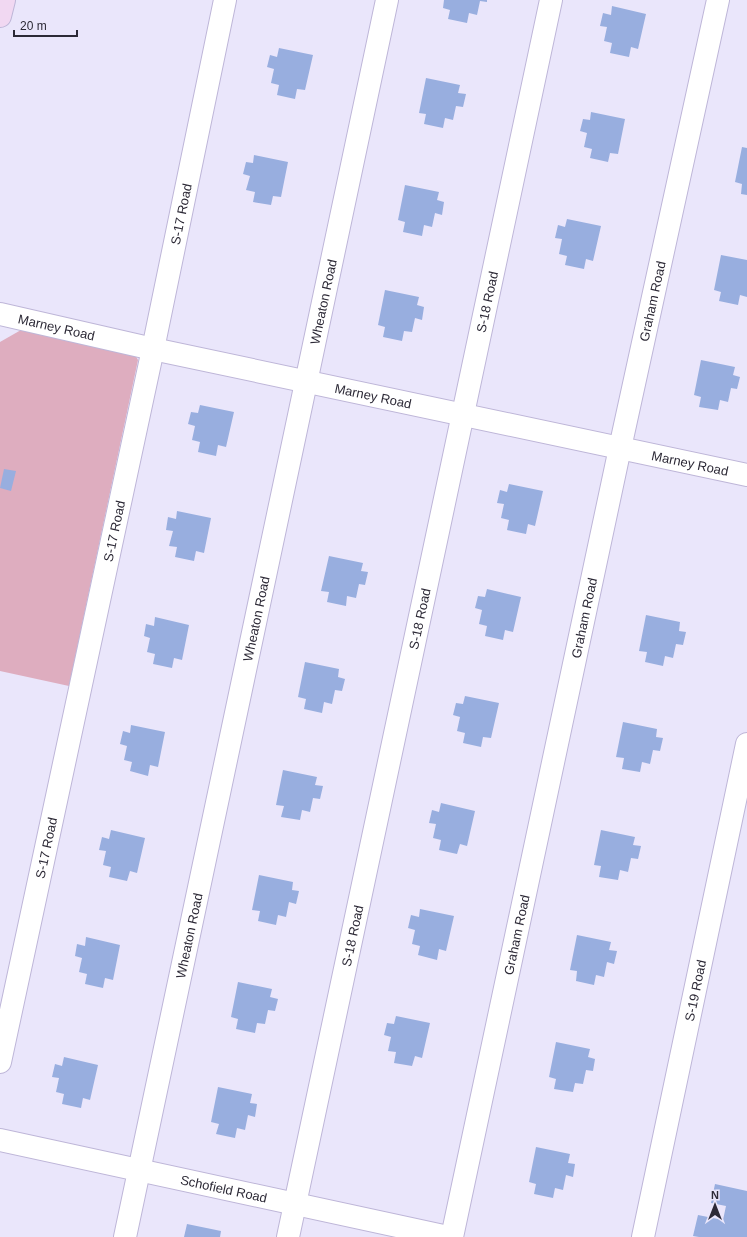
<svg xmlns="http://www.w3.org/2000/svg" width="747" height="1237" font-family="Arial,sans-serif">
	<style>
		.green { fill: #deadbf }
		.building { fill: #98aedf }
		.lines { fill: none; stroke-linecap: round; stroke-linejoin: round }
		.street-casing { stroke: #beb6d8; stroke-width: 24 }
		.secondary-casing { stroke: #beb6d8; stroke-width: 24 }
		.street { stroke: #fff; stroke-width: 22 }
		.secondary { stroke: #f1d8f2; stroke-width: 22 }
		.labels { text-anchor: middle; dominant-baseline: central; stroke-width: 3; stroke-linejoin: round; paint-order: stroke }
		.street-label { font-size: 13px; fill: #2c2936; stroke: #eae6fb }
	</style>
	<rect width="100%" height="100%" fill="#eae6fb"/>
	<polygon class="green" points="21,330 134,353 138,360 69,686 0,671 0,342"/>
	<g class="building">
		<polygon points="444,0 487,0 487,2 480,1 477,15 469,13 467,23 448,19 450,10 443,8"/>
		<polygon points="612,6 646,14 638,49 631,47 629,57 610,53 612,43 604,41 607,27 600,26 603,13 611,15"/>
		<polygon points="279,48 313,55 305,90 297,89 295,99 277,95 279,85 271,83 274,69 267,67 270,55 277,57"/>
		<polygon points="426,78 460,85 458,93 466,94 463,107 456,106 453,120 445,118 443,128 424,124 426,114 419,113"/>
		<polygon points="591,112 625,119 618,154 610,153 608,162 590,158 592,149 584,147 587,133 580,131 583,119 590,120"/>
		<polygon points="742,147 747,148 747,195 741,194 742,184 735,182"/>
		<polygon points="254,155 288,162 281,197 273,196 271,205 253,202 255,192 246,190 250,176 243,174 246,162 253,163"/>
		<polygon points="405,185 439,192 437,200 444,202 442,215 435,213 432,227 424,225 422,236 403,232 405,222 398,220"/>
		<polygon points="567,219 601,226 593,261 586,259 584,269 565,265 567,256 559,254 562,239 555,238 558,225 565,227"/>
		<polygon points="721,255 747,260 747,297 740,295 738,305 719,301 721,292 714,290"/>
		<polygon points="385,290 419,297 417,305 424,307 422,320 415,318 412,332 404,331 402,341 383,337 385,327 378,325"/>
		<polygon points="701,360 735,367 733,375 740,377 737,389 731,388 728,402 720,400 718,410 699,407 701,397 694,395"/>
		<polygon points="200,405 234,412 226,447 218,445 216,456 198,452 200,442 192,440 195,426 188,424 191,412 198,413"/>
		<polygon points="4,469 16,471 11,491 0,488"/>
		<polygon points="509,484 543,491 535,526 528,524 526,534 507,530 509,520 501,518 504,504 497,503 500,490 507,492"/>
		<polygon points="177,511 211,518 204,553 196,551 194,561 175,557 177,547 169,546 173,531 166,530 168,517 176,519"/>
		<polygon points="329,556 363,563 361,571 368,572 365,585 359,584 356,598 347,596 346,606 327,602 329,592 321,591"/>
		<polygon points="487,589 521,597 513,632 505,630 503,640 485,636 487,626 479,624 482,610 475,608 478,596 485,597"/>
		<polygon points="646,615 680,622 679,631 686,632 683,645 676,644 673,658 665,656 663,666 645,662 647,652 639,651"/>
		<polygon points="155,617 189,625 182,660 174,658 172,668 153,664 155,654 147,652 150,638 144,636 146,624 154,626"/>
		<polygon points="305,662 339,669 338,677 345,679 342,691 335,690 332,704 324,702 322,713 304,709 306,699 298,697"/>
		<polygon points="465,696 499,703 491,738 483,737 481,747 463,743 465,733 457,731 460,717 453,715 456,703 463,704"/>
		<polygon points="623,722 657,729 656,737 663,738 660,751 653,750 650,764 642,762 640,772 622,769 624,758 616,757"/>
		<polygon points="131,725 165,732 158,767 150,765 148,776 130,771 132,762 124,760 127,746 120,744 123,731 130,733"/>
		<polygon points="283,770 317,777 315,785 323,786 320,799 313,798 310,812 302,810 300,820 281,817 284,806 276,805"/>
		<polygon points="441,803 475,811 467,846 460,844 457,854 439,850 441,840 433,838 436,824 429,823 432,810 439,812"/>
		<polygon points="111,830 145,838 137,873 130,871 127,881 109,877 111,867 103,865 106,851 99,850 102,837 109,839"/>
		<polygon points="601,830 635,837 633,845 641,846 638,859 631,858 628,872 620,870 618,880 599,877 601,866 594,865"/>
		<polygon points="259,875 293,882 292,890 299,891 296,904 289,902 286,917 278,915 276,925 258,921 260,911 252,910"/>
		<polygon points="420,909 454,916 446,951 439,949 437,960 418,955 420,946 412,944 415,930 408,928 411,915 419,917"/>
		<polygon points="577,935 611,942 609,950 617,951 614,964 607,962 604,977 596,975 594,985 576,981 577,971 570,970"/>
		<polygon points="86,937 120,945 113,980 105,978 103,988 85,984 87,974 79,972 82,958 75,956 77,944 85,946"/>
		<polygon points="238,982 272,989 270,997 278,999 275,1011 268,1010 265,1024 257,1023 255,1033 236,1029 238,1019 231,1017"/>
		<polygon points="396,1016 430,1023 422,1058 415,1056 412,1066 394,1063 396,1052 388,1051 391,1037 384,1035 387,1023 394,1024"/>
		<polygon points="556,1042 590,1049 588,1057 595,1059 593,1071 586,1070 583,1084 575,1083 573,1092 554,1089 556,1079 549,1077"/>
		<polygon points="64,1057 98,1065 90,1100 83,1098 81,1108 62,1104 64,1094 56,1092 59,1078 52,1077 55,1064 62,1066"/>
		<polygon points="218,1087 252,1094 250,1103 257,1104 255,1117 248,1115 245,1130 237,1128 235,1138 216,1134 219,1124 211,1122"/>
		<polygon points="536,1147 570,1154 568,1163 575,1164 573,1177 566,1175 563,1190 555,1188 553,1198 534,1194 536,1184 529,1182"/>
		<polygon points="715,1184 747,1191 747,1237 699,1237 693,1236 698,1215 723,1220 726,1206 711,1203"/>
		<polygon points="187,1224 221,1231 220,1237 184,1237"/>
	</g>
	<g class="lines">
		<defs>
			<g id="street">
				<path id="s1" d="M0,314L153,349L747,475"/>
				<path id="s2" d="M0,1062L153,349L225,0"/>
				<path id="s3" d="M0,1140L448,1237"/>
				<path id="s4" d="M125,1237L387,0"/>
				<path id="s5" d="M288,1237L551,0"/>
				<path id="s6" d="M452,1237L620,448L718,0"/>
				<path id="s7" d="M643,1237L747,744"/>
			</g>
			<polyline id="secondary" points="0,16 4,0"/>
		</defs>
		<use href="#street" class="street-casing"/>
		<use href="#secondary" class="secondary-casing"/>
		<use href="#street" class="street"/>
		<use href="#secondary" class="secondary"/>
	</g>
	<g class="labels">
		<g class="street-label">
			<text stroke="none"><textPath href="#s2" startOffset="867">S-17 Road</textPath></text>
			<text stroke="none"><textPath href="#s4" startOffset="956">Wheaton Road</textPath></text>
			<text stroke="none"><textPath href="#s6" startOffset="957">Graham Road</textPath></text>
			<text stroke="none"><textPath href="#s5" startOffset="956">S-18 Road</textPath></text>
			<text stroke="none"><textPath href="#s1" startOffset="58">Marney Road</textPath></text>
			<text stroke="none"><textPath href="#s1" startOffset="382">Marney Road</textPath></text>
			<text stroke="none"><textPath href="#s1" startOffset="706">Marney Road</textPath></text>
			<text stroke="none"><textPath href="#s2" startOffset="543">S-17 Road</textPath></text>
			<text stroke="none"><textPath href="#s4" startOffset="632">Wheaton Road</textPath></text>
			<text stroke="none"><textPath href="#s6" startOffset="633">Graham Road</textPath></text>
			<text stroke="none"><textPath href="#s5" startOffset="632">S-18 Road</textPath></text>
			<text stroke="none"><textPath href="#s2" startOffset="219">S-17 Road</textPath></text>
			<text stroke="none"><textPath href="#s4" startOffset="308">Wheaton Road</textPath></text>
			<text stroke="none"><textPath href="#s5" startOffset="308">S-18 Road</textPath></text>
			<text stroke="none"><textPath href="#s6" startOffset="309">Graham Road</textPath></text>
			<text stroke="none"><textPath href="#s7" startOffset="252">S-19 Road</textPath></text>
			<text stroke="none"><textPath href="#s3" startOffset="229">Schofield Road</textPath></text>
		</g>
	</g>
	<g transform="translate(715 1205)" stroke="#eae6fb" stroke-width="3" paint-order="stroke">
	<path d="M0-3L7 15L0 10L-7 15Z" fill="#2c2936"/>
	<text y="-6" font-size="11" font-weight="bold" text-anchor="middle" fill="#2c2936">N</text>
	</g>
	<path d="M14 30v6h63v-6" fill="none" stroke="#2c2936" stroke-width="2"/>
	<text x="20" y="30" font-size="12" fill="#2c2936" stroke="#eae6fb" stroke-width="3" paint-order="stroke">20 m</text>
</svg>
